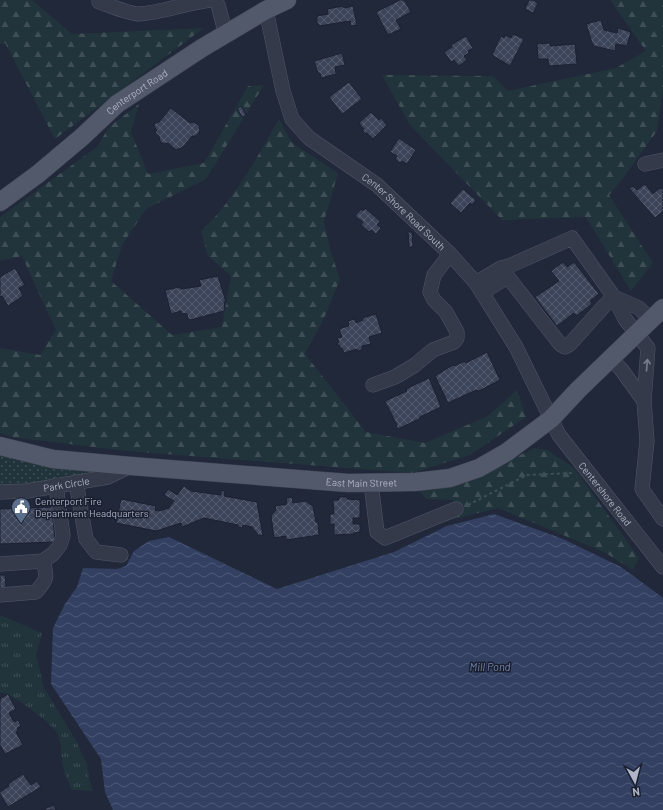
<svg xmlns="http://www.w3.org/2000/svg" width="663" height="810" font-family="Barlow,sans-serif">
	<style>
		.grass { fill: url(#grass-tufts) }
		.forest { fill: url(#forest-firs) }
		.park { fill: url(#park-dots) }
		.water { fill: url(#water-waves) }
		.building { fill: url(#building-cross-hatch); stroke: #1c2131 }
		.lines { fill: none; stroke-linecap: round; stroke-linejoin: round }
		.minor-casing { stroke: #525768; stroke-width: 15 }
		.major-casing { stroke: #3e4353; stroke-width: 19 }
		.path { stroke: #3d5055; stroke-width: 2; stroke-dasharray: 3 3; stroke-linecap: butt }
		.minor { stroke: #343a4a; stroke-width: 14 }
		.major { stroke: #52596a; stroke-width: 18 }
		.oneway { stroke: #787d8e }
		.labels { text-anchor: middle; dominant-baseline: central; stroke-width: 3; stroke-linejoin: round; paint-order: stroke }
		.street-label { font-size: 10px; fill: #afb4c6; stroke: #1a1f2f }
		.poi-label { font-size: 10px; fill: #afb4c6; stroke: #1a1f2f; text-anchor: start }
		.water-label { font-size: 11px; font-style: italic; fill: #7586b0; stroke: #1a1f2f }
	</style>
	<defs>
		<pattern id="grass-tufts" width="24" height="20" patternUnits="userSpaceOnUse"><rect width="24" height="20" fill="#22343b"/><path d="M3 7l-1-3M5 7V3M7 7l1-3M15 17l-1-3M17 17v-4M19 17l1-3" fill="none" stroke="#404f56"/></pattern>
		<pattern id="forest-firs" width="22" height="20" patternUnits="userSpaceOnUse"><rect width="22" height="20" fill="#22343b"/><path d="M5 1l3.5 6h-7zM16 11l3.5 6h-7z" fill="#404f56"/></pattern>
		<pattern id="park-dots" width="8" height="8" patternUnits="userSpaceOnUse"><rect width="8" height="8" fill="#22343b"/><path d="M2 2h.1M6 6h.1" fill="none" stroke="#404f56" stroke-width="1.8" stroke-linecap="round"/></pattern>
		<pattern id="water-waves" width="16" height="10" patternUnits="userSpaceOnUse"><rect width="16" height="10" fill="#334062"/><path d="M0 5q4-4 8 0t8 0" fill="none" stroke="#4e5977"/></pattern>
		<pattern id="building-cross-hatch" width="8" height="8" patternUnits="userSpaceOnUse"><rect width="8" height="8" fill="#3c445a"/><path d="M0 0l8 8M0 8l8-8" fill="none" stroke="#565d70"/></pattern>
	</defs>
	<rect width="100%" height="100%" fill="#20283a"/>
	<path class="grass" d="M0,615L42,633L36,655L44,688L75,739L87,764L89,779L93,791L72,790C69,783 66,777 64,770C60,758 63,745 57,733C52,723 11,693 0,692Z"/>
	<g class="forest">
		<polygon points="0,0 32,0 72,34 204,28 55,139 5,43 0,44"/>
		<polygon points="610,0 663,0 663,89 657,131 623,178 609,195 653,263 631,291 586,217 502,220 410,125 382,75 493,76 508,91 616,68 646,51"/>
		<path d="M264,85L206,179L146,209L122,245L111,281L172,335L222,327L231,276L208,256L201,231C233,202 258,156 279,119L292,143L338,173L324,221L330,249L340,279L325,316L305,354L366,432L425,443L488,416L517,390L526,417L470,455L412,473L126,451L12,437L0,433V348L40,355L56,330L22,256L0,261V217L97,147L109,127L139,104L131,132L148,174L204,163L248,86Z"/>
		<polygon points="534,448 547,450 574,468 639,558 633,570 604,552 498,508 427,526 457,511 453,500 426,499 419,490 487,472"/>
	</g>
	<polygon class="park" points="0,450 109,473 0,488"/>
	<polygon class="water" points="494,514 563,539 621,567 662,597 663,600 663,810 113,810 105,792 101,759 51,684 53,628 65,604 77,587 83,568 117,569 126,566 134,551 149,541 169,537 277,589 394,552 447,526"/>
	<g class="building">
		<polygon points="400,0 404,0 411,12 396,20 401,29 388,35 376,12"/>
		<polygon points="529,0 533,0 538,3 533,13 525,9"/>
		<polygon points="343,6 344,8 353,6 357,25 351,26 350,21 319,26 319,24 317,24 317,16 328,14 327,9"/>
		<polygon points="601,20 604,30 617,33 618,28 631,32 627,46 616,44 615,51 594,46 592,43 586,24"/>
		<polygon points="513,34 524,39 510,66 492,55 501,36 504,38 505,35 511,38"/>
		<polygon points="466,36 473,48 468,51 469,53 464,56 467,60 459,66 454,60 451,62 444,52 452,47 451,45"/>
		<polygon points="550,43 550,46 575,44 577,64 549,66 548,59 538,59 537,44"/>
		<polygon points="342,53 345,65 335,67 336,74 321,78 320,73 318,73 314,61"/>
		<polygon points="349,82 362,99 342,114 329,97"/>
		<polygon points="241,106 246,115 242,117 237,108"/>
		<polygon points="171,108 190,123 194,122 199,126 200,131 196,136 192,136 183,147 176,150 168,143 164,144 160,141 159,136 155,133 157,130 155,128 154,125 156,123 159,122"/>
		<polygon points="371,112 379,120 381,118 387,125 373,139 367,133 366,134 362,130 364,129 359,123"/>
		<polygon points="399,138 416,150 407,164 402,161 400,163 395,159 397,156 390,152"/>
		<polygon points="645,184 653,194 660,188 661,189 663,188 663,211 655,218 629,188 633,186 637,190"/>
		<polygon points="463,189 476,200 472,205 470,203 461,213 450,203"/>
		<polygon points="365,208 380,221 377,225 381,228 376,234 371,230 369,232 361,225 363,222 355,216 361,209 363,211"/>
		<polygon points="408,232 412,232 413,247 409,247"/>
		<polygon points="563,262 567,267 574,262 599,294 590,301 592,304 576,316 574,313 557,326 535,297 559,281 551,271"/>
		<polygon points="15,268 25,285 19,288 23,296 8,306 2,296 0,297 0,277"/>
		<polygon points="218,276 226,302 224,302 225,310 224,311 190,320 188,319 187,314 181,313 181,311 171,314 165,290 180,287 181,289 201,286 199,280"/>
		<polygon points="376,314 382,333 369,337 371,344 362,346 362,350 358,351 357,349 344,353 342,348 341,349 339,345 337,345 337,343 339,342 337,338 342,337 339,329 348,326 349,325 348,321 355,319 356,323 363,320 362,318"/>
		<polygon points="487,352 500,380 479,391 476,390 448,403 435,376 453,365 454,366 465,361 466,363"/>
		<polygon points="429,378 441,407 420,417 420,418 419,419 398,429 396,426 397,425 385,401 407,391 406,389"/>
		<polygon points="184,486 191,491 221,495 221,490 225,491 224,496 257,502 263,536 258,535 252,527 243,525 242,528 238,527 238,525 204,518 182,527 181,523 156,531 116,523 121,499 156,506 155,510 159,511 169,508 174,501 164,495 168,489 177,495"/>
		<polygon points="292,497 293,503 305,501 313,506 316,522 318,523 319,535 286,540 286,536 274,538 271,516 276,510 275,506 287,504 286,498"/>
		<polygon points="339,497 347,497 347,499 360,500 360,518 353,518 353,524 360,524 360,532 354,533 354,534 334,535 334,524 330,524 330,514 334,514 333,500 339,500"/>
		<polygon points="52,507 55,542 0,544 0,509"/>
		<polygon points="0,575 5,575 6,587 0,588"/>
		<polygon points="8,694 16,709 9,713 14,722 18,720 21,726 17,728 18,731 16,732 23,745 5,754 0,745 0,699"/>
		<polygon points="23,774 31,785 37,781 41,787 8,807 0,794 0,792 9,786 8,784"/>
		<polygon points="54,805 56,810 44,810 44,809"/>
	</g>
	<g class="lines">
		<defs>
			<g id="minor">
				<path d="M99,2C108,5 130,14 138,14C164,13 189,1 215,0L218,5L226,35"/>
				<path id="s1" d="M266,10L283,91L292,119L309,138L377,185L450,254L476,283L516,347L559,435L663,567"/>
				<polyline points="645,164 663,160"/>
				<polyline points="501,268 560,344 565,347 570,344 605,305 614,297"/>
				<polyline points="476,283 501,268 509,266 572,238 614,297 625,319 648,348 644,401 647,441 642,489 663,519"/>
				<polyline points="482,293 507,277"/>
				<polyline points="614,297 639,308 651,320"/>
				<polyline points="610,358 621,369 644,401"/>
				<polyline points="373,385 395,377 415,365 433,350 454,342 457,338 457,332 446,312 434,300 430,292 434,275 450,254"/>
				<polyline points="76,482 86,539 96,552 121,555"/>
				<polyline points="371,483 377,532 385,538 456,509"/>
				<path id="s2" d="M0,492L27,491L108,477L131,466"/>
				<polyline points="0,564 43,561 53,554 60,545 63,536 56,485"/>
				<path d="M0,595L36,592C47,579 48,578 43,561"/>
			</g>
			<g id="major">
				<path id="s3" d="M0,202L38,174L82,137L117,104L202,48L266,10L287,0"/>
				<path id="s4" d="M0,446L53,459L131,466L348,483L415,482L450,478L479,468L507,452L551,419L578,390L663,308"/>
			</g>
		</defs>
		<use href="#minor" class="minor-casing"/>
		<use href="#major" class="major-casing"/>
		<polyline class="path" points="468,505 527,475 572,473"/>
		<use href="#minor" class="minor"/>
		<use href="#major" class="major"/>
	</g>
	<defs><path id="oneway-shaft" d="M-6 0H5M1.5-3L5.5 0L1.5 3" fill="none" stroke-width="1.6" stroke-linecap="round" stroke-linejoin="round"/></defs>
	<use class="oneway" href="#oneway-shaft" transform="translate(647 365) rotate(-85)"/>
	<defs>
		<symbol id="civic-pin" viewBox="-11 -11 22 30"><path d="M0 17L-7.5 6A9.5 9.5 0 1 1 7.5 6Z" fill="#5c6f8a" stroke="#1a1f2f"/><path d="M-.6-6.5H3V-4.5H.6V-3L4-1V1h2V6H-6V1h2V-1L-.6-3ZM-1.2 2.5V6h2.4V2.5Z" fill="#fff"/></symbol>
	</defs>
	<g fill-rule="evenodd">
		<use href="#civic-pin" x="10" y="496" width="22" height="30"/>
	</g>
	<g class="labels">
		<g class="street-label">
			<text stroke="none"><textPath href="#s3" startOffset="176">Centerport Road</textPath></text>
			<text stroke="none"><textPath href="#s1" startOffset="258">Center Shore Road South</textPath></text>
			<text stroke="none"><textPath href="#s4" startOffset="364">East Main Street</textPath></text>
			<text stroke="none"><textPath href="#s2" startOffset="67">Park Circle</textPath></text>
			<text stroke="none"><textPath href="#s1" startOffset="608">Centershore Road</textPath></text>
		</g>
		<g class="poi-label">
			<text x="35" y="501">Centerport Fire<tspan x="35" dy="12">Department Headquarters</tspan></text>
		</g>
		<g class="water-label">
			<text x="490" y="666">Mill Pond</text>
		</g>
	</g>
	<g transform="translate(635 782) rotate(173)" stroke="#1a1f2f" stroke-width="3" paint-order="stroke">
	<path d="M0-3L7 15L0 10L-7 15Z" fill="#afb4c6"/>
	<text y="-6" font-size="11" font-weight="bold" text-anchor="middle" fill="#afb4c6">N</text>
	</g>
</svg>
